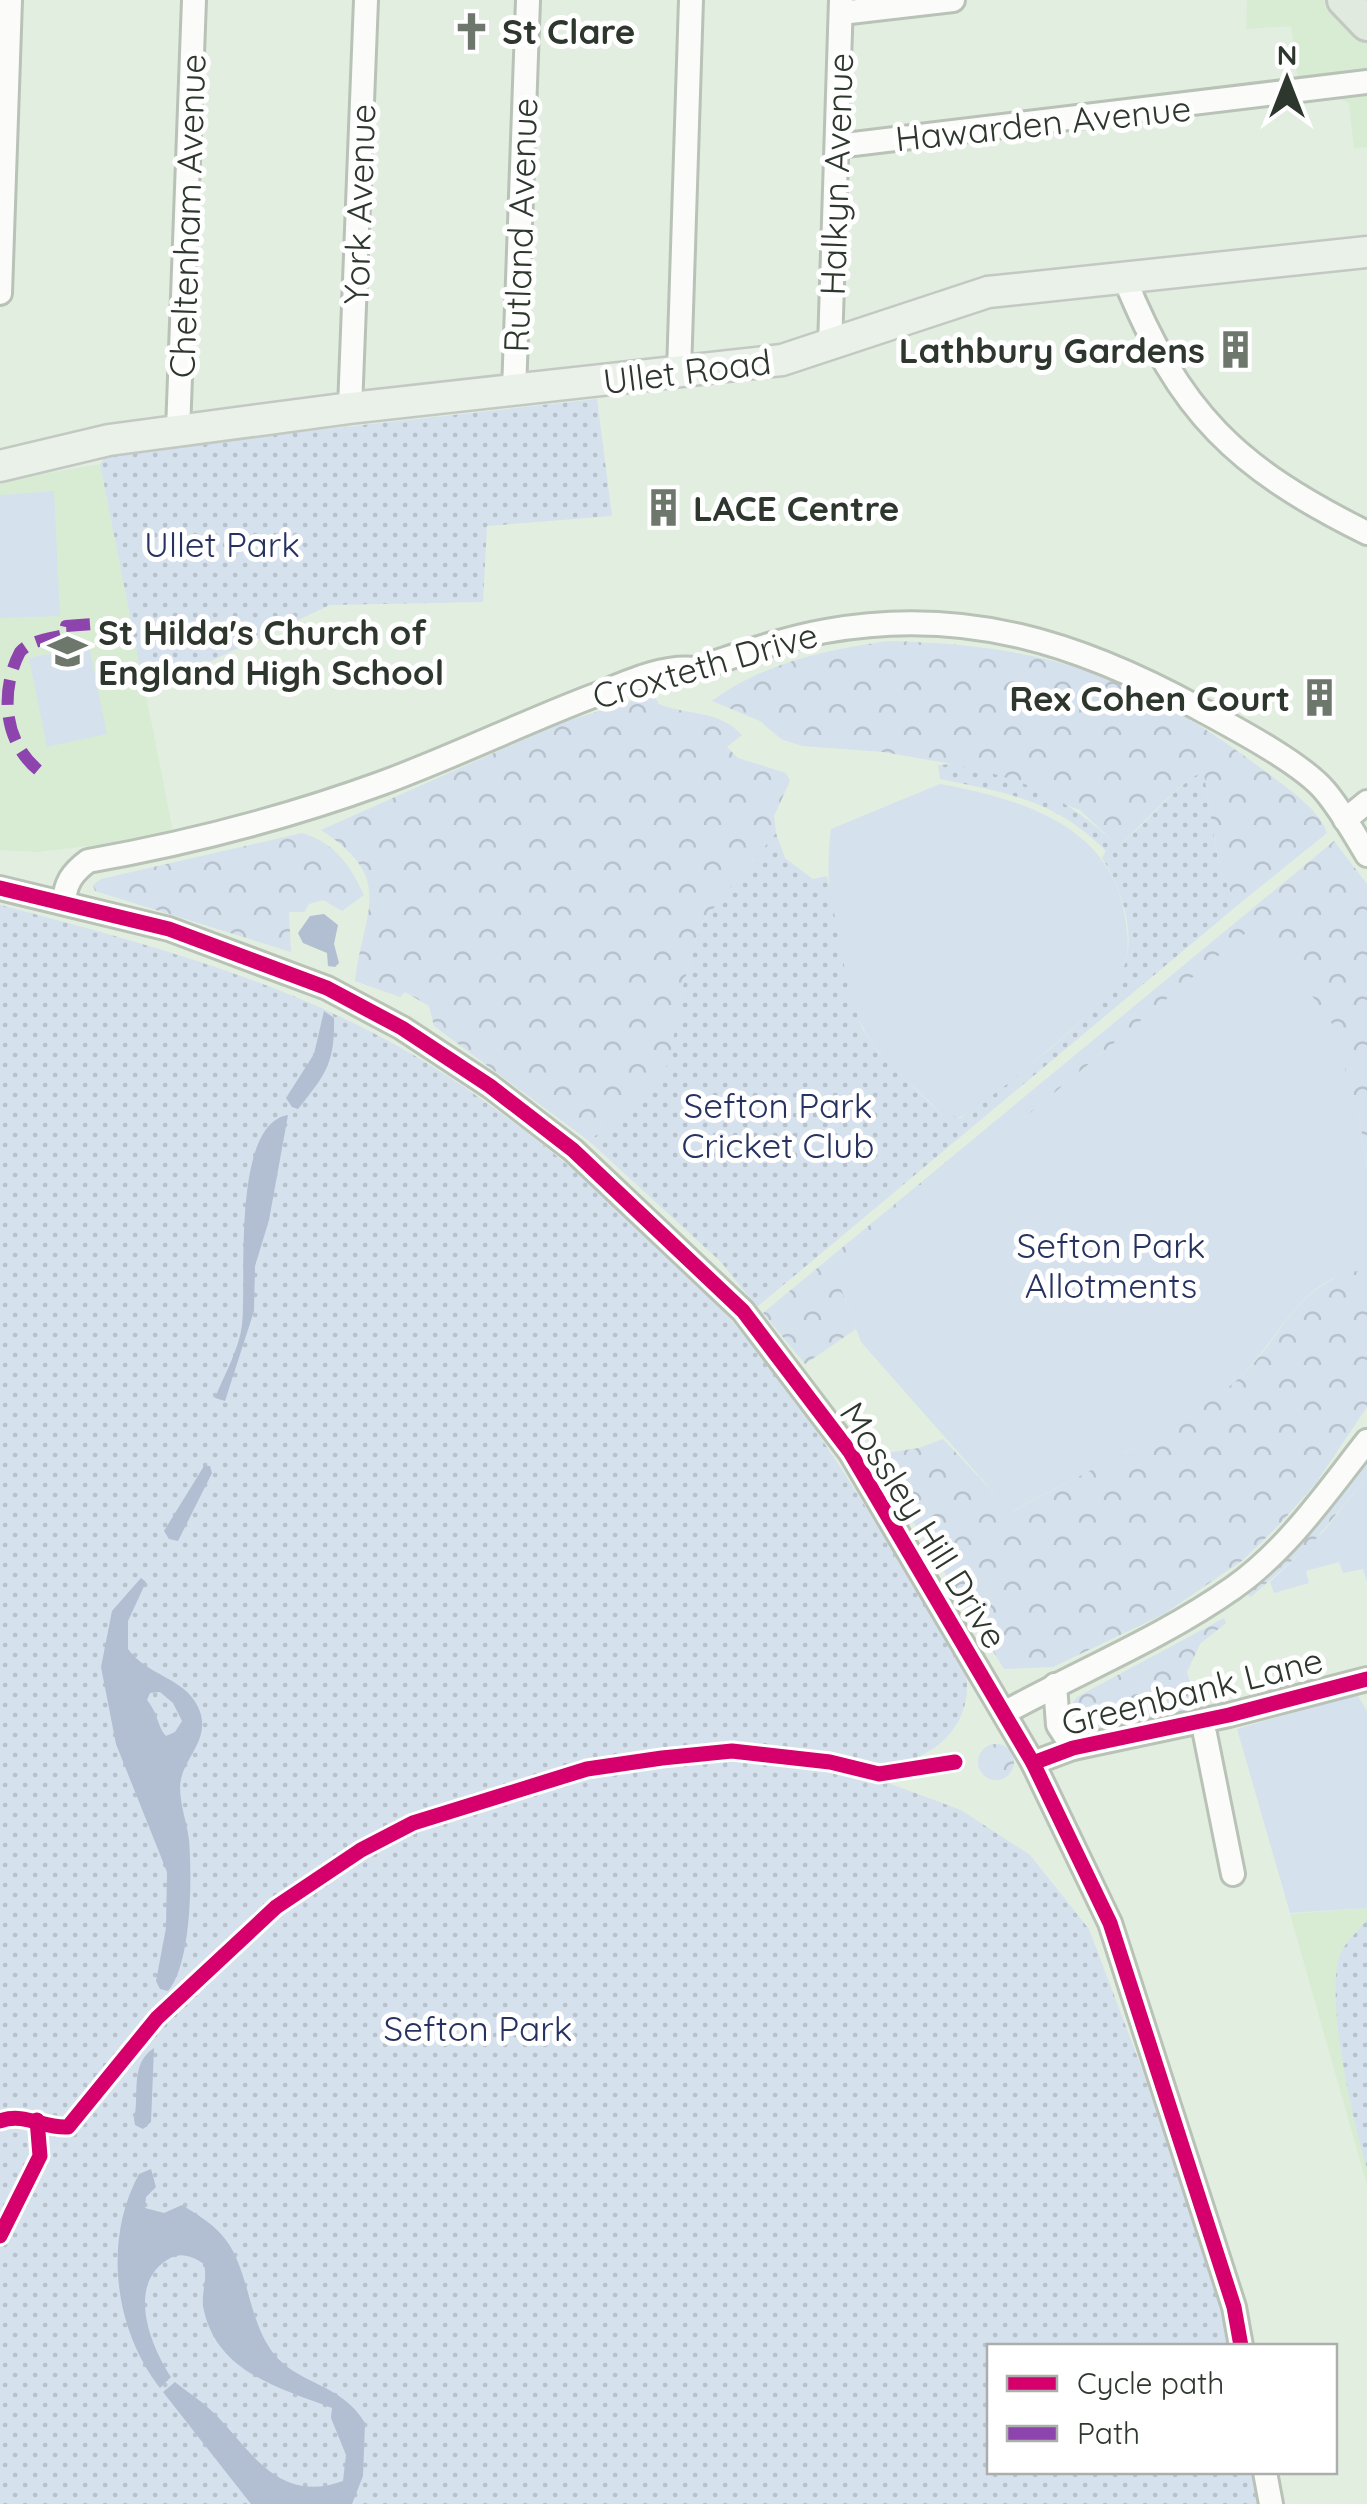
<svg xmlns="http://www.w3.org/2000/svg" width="1367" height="2504" font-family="Quicksand,sans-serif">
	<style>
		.built { fill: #d8ecd4 }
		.green { fill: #d5e1ed }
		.forest { fill: url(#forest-crowns) }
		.park { fill: url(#park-dots) }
		.water { fill: #b2bed2; fill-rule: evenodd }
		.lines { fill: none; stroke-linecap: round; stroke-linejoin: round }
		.minor-casing { stroke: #b9c2b7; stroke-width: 28 }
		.major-casing { stroke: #c3c9c2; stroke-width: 35 }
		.highway-casing { stroke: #c3c9c2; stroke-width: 38 }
		.minor { stroke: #fbfcfa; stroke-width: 22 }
		.major { stroke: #eaf1e9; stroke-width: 30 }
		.highway { stroke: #e0eade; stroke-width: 32 }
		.quiet { stroke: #8e44ad; stroke-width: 12; stroke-dasharray: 25 12; stroke-linecap: butt }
		.cycleway-casing { stroke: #fff; stroke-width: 21 }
		.cycleway { stroke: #d6006c; stroke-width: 15 }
		.labels { text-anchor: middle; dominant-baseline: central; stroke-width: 10; stroke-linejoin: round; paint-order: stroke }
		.poi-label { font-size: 35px; font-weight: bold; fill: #2e372d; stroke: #fff; text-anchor: start }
		.street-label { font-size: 35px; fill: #2e372d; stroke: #fff }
		.park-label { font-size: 35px; fill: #263260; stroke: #fff }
	</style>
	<defs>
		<pattern id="forest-crowns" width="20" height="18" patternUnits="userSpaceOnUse" patternTransform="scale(2.5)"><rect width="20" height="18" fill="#d5e1ed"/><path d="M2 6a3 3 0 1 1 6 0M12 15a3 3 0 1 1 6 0" fill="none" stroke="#b7c2cc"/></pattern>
		<pattern id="park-dots" width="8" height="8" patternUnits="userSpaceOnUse" patternTransform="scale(2.5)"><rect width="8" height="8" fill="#d5e1ed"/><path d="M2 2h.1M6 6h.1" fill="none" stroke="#b7c2cc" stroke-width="1.8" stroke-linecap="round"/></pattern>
	</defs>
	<rect width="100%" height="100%" fill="#e2eee0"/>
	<g class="built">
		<polygon points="1247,0 1367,0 1367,147 1354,148 1349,103 1298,82 1291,26 1246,29"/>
		<polygon points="100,464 173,831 98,845 37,852 0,850 0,481"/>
		<polygon points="1367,1908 1367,2185 1290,1914"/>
	</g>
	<g class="green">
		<polygon points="54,491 60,616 0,618 0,495"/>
		<polygon points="89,646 107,734 47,747 29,658"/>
		<path d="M940,784C1022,799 1115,826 1126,923C1128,940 1130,960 1120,975C1102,1006 1067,1033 1040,1057C1021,1074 979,1116 954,1118L941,1114C921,1090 893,1072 875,1047C838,998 822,889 831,829Z"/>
		<path d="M1254,926L1330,1017L1360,1120L1367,1170V1272C1303,1269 1278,1343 1237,1380C1182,1429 1078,1475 1011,1512L861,1342L836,1275Z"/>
		<polygon points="1367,1477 1367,1581 1363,1569 1343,1573 1339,1562 1306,1571 1309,1583 1274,1593 1270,1582 1323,1532"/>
		<polygon points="1357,1694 1367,1711 1367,1908 1290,1913 1237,1729"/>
	</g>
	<g class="forest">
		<path d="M888,641C1045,645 1136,674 1262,769C1283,785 1319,808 1327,833L1238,905C1212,865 1213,817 1203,771C1170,790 1147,822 1118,846L1080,810L952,764L883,752L802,746L781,739L760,721L712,701C764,663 824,650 888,641Z"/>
		<path d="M653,694L659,704C688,716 718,709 742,735L727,747L738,758L786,773L790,781L774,816L776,833L700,925L682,990L670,1063L639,1100L589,1141L434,1026L429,1006L405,992L400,997L355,981C363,911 397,879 321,830L561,723Z"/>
		<path d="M302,833C335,843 350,865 364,895L342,911L323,900L309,904L304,912H289L291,952L95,891L93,885L101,879Z"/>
		<polygon points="1334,841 1367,884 1367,1170 1360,1120 1330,1018 1254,926 836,1275 856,1329 805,1364 763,1313"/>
		<path d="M1351,1271L1367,1272V1407L1316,1483L1279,1525L1243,1560L1164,1614L1053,1667L1004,1669L872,1455L919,1448L943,1439L1012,1512C1078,1475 1182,1429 1237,1380C1284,1338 1287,1295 1351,1271Z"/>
		<polygon points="1367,1441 1367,1477 1314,1541 1251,1597 1236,1586"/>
		<polygon points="1224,1618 1226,1623 1200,1644 1187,1672 1198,1708 1093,1729 1073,1720 1070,1706 1077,1697"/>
		<circle cx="996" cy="1762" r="18"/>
	</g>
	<g class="park">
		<polygon points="597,399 612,516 487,526 483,602 330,605 145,692 100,464 109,453"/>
		<path d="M952,764C1025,779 1063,795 1118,846C1149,823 1170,790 1203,771C1213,817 1212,865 1238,905L757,1307L721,1262L589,1141L639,1100L669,1063L682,990L700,925L776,833L785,858L813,879L827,876L849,991L862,1028L878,1052L941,1114L961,1118C1000,1091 1108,1009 1124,967C1137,933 1121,887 1102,858L1106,851C1055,800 1008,793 940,779L938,765Z"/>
		<path d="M0,905C164,948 325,991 467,1089C554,1149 640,1223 713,1300C797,1390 861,1498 924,1603C937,1624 962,1650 966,1674C974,1720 938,1758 895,1763L888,1783L961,1810L1030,1855L1089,1929L1225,2288L1236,2346H989V2472H1259L1265,2504H0Z"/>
		<path d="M1367,1920V2168C1353,2123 1326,2002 1339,1958C1342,1945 1359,1930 1367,1920Z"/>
	</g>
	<g class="water">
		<polygon points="324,914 338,925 334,944 339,963 335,967 328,966 327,953 303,943 298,933 310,916"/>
		<path d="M324,1011L334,1018C335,1064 325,1075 298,1109L292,1107L286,1098L314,1054Z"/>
		<path d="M288,1115L269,1220L255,1266L254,1311L225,1401L215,1398C224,1375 239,1350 242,1325C247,1282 231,1124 288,1115Z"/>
		<polygon points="204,1466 210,1466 212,1473 178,1541 169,1539 164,1531"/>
		<path d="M141,1578L146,1582L128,1621V1649C146,1675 185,1678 198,1707C212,1736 187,1754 181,1779C177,1797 187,1822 189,1840C192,1876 192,1963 168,1991L160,1989L156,1981L166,1928L167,1872L116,1744L101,1667L112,1611ZM160,1692L173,1703L182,1721L175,1732L166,1736C157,1726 159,1715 147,1700L150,1693Z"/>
		<path d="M154,2048L151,2122L143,2129L135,2125L134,2119C140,2095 129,2064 154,2048Z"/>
		<path d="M151,2169L156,2187L146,2197L145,2208L164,2213L182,2205C195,2213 210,2222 220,2233C250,2264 246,2319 274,2354C299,2385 341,2383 365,2423L363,2476L352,2504H251L163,2392L175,2382C190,2394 206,2404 219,2418C252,2453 280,2504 343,2481L346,2455L331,2418L332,2408C282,2389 218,2373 204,2311C200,2295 208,2281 204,2264C192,2256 180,2251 167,2260C126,2286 151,2347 171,2377L160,2388C114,2329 103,2240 139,2174Z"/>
	</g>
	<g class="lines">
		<defs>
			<g id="minor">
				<polyline points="841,13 953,0"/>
				<polyline points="837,146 1367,82"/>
				<path d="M1124,277C1179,413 1236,468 1367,533"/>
				<polyline points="0,293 10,0"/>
				<polyline points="830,347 841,0"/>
				<polyline points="679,372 691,0"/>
				<polyline points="514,391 528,0"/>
				<polyline points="350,408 366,0"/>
				<polyline points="178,431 194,0"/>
				<polyline points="1345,820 1367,802"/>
				<polyline points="0,888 169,929 327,988 402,1028 490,1086 573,1150 743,1311 850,1452 1033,1763 1110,1923 1234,2307 1241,2346"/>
				<path d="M64,903C65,883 72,873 88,861C189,843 286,818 382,783C453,757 522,723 593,696C624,684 661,665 695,669C738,655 781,639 826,631C964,606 1079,643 1198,708C1231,726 1302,763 1325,791C1341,810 1354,833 1367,855"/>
				<polyline points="1055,1685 1058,1725 1073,1748"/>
				<path d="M1004,1713C1080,1671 1162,1638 1233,1588C1287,1550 1327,1492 1367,1441"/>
				<polyline points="1205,1734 1233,1874"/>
				<polyline points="1033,1763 1073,1748 1229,1715 1367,1679"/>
				<polyline points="1265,2472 1271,2504"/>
			</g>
			<polyline id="major" points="0,466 109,440 350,408 782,360 988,292 1367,252"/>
			<polyline id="highway" points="1344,0 1367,24"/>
		</defs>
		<use href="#minor" class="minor-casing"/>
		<use href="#major" class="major-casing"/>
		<use href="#highway" class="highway-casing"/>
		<use href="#minor" class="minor"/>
		<use href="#major" class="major"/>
		<use href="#highway" class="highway"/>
		<path class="quiet" d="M38,770C3,741 0,690 20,652C31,640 49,639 64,635L66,626L108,623"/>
		<defs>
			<g id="cycleway">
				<polyline points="0,888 169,929 327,988 402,1028 490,1086 573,1150 743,1311 850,1452 1033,1763 1110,1923 1234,2307 1241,2346"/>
				<polyline points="1033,1763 1073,1748 1229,1715 1367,1679"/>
				<path d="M0,2121C25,2112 44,2129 68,2127L157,2018L276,1907L361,1850L413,1823L587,1769L662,1758L732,1751L830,1762L879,1774L955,1762"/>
				<polyline points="0,2236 40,2156 37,2120"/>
			</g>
		</defs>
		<use href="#cycleway" class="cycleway-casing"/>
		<use href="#cycleway" class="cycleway"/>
	</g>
	<defs>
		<symbol id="church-bare" viewBox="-9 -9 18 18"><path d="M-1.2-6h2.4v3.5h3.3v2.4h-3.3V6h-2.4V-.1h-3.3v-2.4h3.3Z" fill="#6d776c" stroke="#fff" stroke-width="2.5" paint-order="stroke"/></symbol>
		<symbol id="building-bare" viewBox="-9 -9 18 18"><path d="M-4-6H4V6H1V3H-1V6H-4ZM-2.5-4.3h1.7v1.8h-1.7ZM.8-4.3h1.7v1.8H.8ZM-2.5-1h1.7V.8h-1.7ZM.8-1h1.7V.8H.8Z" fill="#6d776c" stroke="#fff" stroke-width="2.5" paint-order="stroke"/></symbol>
		<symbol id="school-bare" viewBox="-9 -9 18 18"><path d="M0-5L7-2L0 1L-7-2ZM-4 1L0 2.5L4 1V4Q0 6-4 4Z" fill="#6d776c" stroke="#fff" stroke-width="2.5" paint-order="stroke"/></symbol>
	</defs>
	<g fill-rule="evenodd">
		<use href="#church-bare" x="444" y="4" width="55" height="55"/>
		<use href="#building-bare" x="1208" y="322" width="55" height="55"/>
		<use href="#building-bare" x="636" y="480" width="55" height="55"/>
		<use href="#school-bare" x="40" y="624" width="55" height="55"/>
		<use href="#building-bare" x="1292" y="670" width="55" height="55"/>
	</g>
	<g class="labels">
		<g class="poi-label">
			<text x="502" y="31">St Clare</text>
			<text x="1205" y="350" text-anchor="end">Lathbury Gardens</text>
			<text x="693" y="508">LACE Centre</text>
			<text x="98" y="632">St Hilda's Church of<tspan x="98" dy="40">England High School</tspan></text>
			<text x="1290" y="698" text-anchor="end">Rex Cohen Court</text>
		</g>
		<g class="street-label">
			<text transform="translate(1043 123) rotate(-6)">Hawarden Avenue</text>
			<text transform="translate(836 174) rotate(-88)">Halkyn Avenue</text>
			<text transform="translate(359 204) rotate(-88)">York Avenue</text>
			<text transform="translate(187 216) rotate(-88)">Cheltenham Avenue</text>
			<text transform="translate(520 225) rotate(-88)">Rutland Avenue</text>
			<text transform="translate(687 371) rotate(-7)">Ullet Road</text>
			<text transform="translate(705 665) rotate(-16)">Croxteth Drive</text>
			<text transform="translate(924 1525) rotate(58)">Mossley Hill Drive</text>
			<text transform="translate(1192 1691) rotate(-14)">Greenbank Lane</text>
		</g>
		<g class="park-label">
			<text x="222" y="544">Ullet Park</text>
			<text x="778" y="1105">Sefton Park<tspan x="778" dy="40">Cricket Club</tspan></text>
			<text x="1111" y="1245">Sefton Park<tspan x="1111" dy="40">Allotments</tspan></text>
			<text x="478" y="2028">Sefton Park</text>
		</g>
	</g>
	<rect x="987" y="2344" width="350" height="130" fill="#ffffff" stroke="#abafab" stroke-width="2.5"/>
	<rect x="1007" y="2376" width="50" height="15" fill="#d6006c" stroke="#abafab" stroke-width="2.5"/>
	<text x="1077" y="2394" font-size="30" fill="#2e372d">Cycle path</text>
	<rect x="1007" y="2426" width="50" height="15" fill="#8e44ad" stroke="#abafab" stroke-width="2.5"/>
	<text x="1077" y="2444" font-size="30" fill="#2e372d">Path</text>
	<g transform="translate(1287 80)" stroke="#ffffff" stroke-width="8" paint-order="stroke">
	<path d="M0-8L18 38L0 25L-18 38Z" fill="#2e372d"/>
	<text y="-15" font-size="28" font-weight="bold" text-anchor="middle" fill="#2e372d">N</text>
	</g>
</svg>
